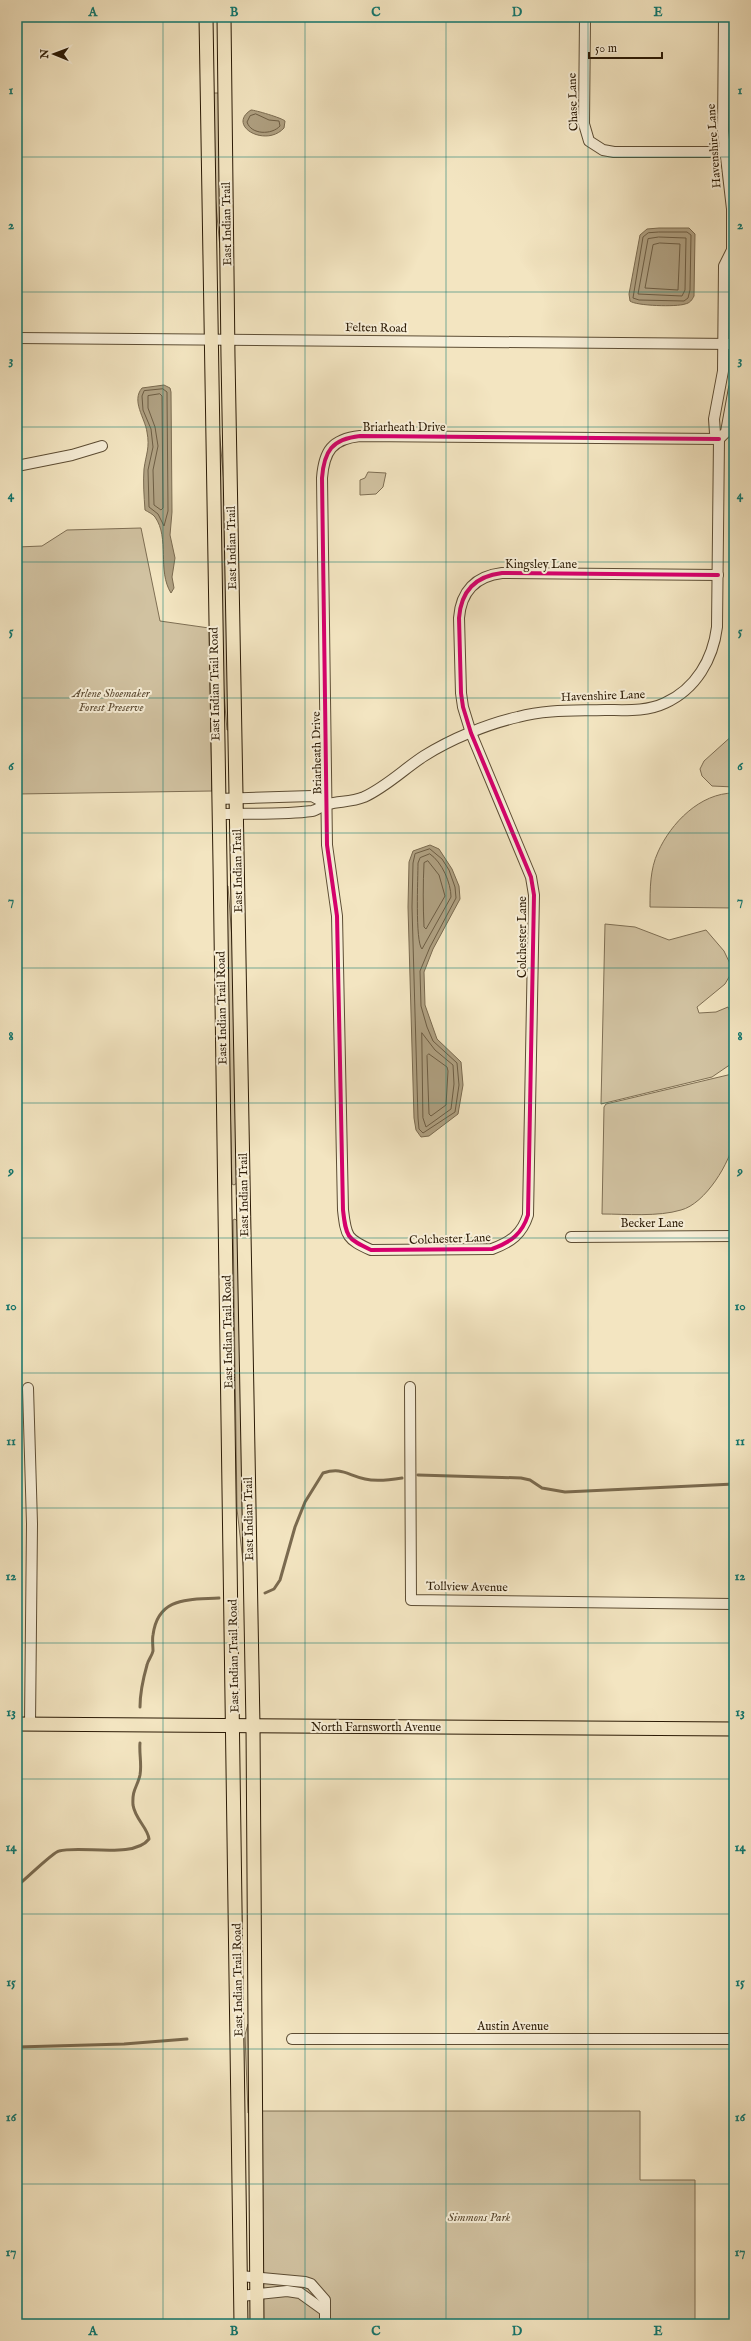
<svg xmlns="http://www.w3.org/2000/svg" width="751" height="2341" font-family="'IM FELL English',serif">
	<style>
		.green { fill: #d1c2a1; stroke: #7e6e53 }
		.water { fill: #afa081; stroke: #7a6a4f }
		.lines { fill: none; stroke-linecap: round; stroke-linejoin: round }
		.shore { stroke: #6d5d43; stroke-width: 1 }
		.stream { stroke: #7a6a4f; stroke-width: 3 }
		.minor-casing { stroke: #5d4d34; stroke-width: 12 }
		.major-casing { stroke: #2b1a05; stroke-width: 15 }
		.minor { stroke: #f7eed7; stroke-width: 10 }
		.major { stroke: #f3e5c1; stroke-width: 13 }
		.cycleway-casing { stroke: #f7eed7; stroke-width: 6 }
		.cycleway { stroke: #d6006c; stroke-width: 4 }
		.grid { fill: none; stroke: #0f766e; stroke-width: 1; stroke-opacity: 0.55 }
		.labels { text-anchor: middle; dominant-baseline: central; stroke-width: 4; stroke-linejoin: round; paint-order: stroke }
		.street-label { font-size: 12px; fill: #2b1a05; stroke: #f7eed7 }
		.park-label { font-size: 12px; font-style: italic; fill: #5d4c34; stroke: #f7eed7 }
		.neatline { fill: none; stroke: #0f766e; stroke-width: 1.5 }
		.grid-label { font-size: 13px; text-anchor: middle; font-weight: bold; fill: #0f766e }
	</style>
	<rect width="100%" height="100%" fill="#f3e5c1"/>
	<filter id="stains"><feTurbulence type="fractalNoise" baseFrequency=".005" numOctaves="4"/><feColorMatrix values="0 0 0 0 .2 0 0 0 0 .09 0 0 0 0 .02 0 0 0 .5 -.17"/></filter>
	<radialGradient id="worn" r=".72"><stop offset=".6" stop-color="#630" stop-opacity="0"/><stop offset="1" stop-color="#630" stop-opacity=".3"/></radialGradient>
	<g class="green">
		<polygon points="213,93 220,93 222,248 220,248 214,184"/>
		<polygon points="217,428 219,428 225,494 229,730 227,730 221,658"/>
		<polygon points="368,472 386,473 383,487 376,494 360,495 360,480 365,478"/>
		<polygon points="141,528 160,621 209,628 212,791 17,794 17,547 42,546 67,530"/>
		<polygon points="734,734 734,787 712,786 702,776 700,769 704,761"/>
		<path d="M734,793V908L650,907C650,889 650,869 658,852C671,823 700,793 734,793Z"/>
		<polygon points="225,885 228,886 233,953 237,1183 234,1185 232,1184"/>
		<path d="M605,924L635,927L669,940L706,930L724,951L733,970L725,984L697,1007L699,1013L716,1012L728,1007C737,1026 734,1044 731,1064L712,1077L601,1104Z"/>
		<path d="M732,1074L734,1081C734,1100 736,1120 734,1139C731,1162 705,1204 681,1210C658,1217 626,1214 602,1214L604,1107L606,1104Z"/>
		<polygon points="235,1219 238,1222 244,1571 237,1509 233,1220"/>
		<polygon points="248,2024 250,2113 248,2113 245,2035"/>
		<polygon points="262,2111 640,2111 640,2180 695,2180 695,2324 263,2324"/>
	</g>
	<g class="water">
		<path d="M251,110C255,110 282,118 285,121L284,128C266,148 226,126 251,110Z"/>
		<path d="M659,228H689L695,234L694,296C692,300 690,303 685,304C677,307 636,306 630,301L629,294L640,235L647,229Z"/>
		<path d="M164,385L170,388L171,392L172,512L170,535L175,558L172,577L174,588L171,593C157,571 170,538 155,517C153,514 148,512 145,510C144,496 143,482 144,469C146,454 150,448 147,432C145,418 131,401 142,388Z"/>
		<polygon points="430,845 439,849 452,869 459,886 460,899 433,949 424,972 425,1005 437,1039 461,1062 463,1085 458,1114 429,1136 421,1137 416,1130 414,1118 408,907 409,862 413,851"/>
	</g>
	<g class="lines">
		<g class="shore">
			<path d="M256,114L269,120L279,121L280,126C272,135 251,135 247,122L250,116Z"/>
			<polygon points="659,232 687,232 691,235 690,290 688,298 684,301 639,300 633,298 643,237 648,233"/>
			<polygon points="659,237 686,238 685,290 682,296 638,294 648,239"/>
			<polygon points="660,243 680,244 678,290 645,288 653,245"/>
			<polygon points="163,389 167,392 168,511 164,526 158,514 149,507 148,470 153,447 151,429 143,410 142,396 144,391"/>
			<polygon points="160,394 162,396 163,508 161,510 154,505 153,470 158,446 155,427 148,408 148,396"/>
			<polygon points="430,849 442,859 449,870 455,887 456,898 430,947 420,971 421,1006 427,1027 433,1041 457,1063 459,1085 455,1112 423,1133 419,1129 418,1118 412,907 413,863 415,854"/>
			<path d="M430,854C442,862 451,883 451,897L422,949C415,942 418,877 418,863L420,858Z"/>
			<path d="M428,861L439,875L445,896L426,929L424,927C423,906 423,884 424,863Z"/>
			<polygon points="422,1033 435,1050 453,1065 454,1084 451,1109 426,1127 423,1118"/>
			<polygon points="429,1054 447,1067 448,1071 446,1105 431,1116 429,1114 427,1056"/>
		</g>
		<g class="stream">
			<polyline points="418,1475 521,1478 530,1480 542,1488 565,1492 734,1484"/>
			<path d="M265,1593L274,1589L280,1580L295,1527L305,1502L323,1473C342,1467 347,1475 365,1479C377,1482 390,1480 402,1478"/>
			<path d="M140,1707C140,1693 143,1679 147,1665C148,1660 152,1656 153,1651C153,1646 152,1640 153,1635C158,1596 189,1600 219,1598"/>
			<path d="M17,1886C25,1880 53,1852 59,1851C81,1845 134,1859 149,1839C148,1828 135,1819 133,1805C132,1789 137,1788 140,1775C142,1765 139,1753 140,1743"/>
			<polyline points="17,2047 124,2044 187,2039"/>
		</g>
		<defs>
			<g id="minor">
				<polyline points="585,17 584,124 589,141 603,150 614,152 726,152"/>
				<polyline points="17,338 734,344"/>
				<polyline points="719,439 726,432 734,388"/>
				<polyline points="17,466 72,455 102,446"/>
				<path d="M718,575L502,573C476,576 461,591 459,618L461,693L463,707L471,733L531,877L534,895L528,1215C522,1234 511,1242 492,1249L371,1250C347,1239 346,1237 343,1210L337,916L327,845L322,478C324,451 332,439 360,436L719,439"/>
				<polyline points="218,799 312,796 327,804"/>
				<path d="M218,814C247,813 283,815 312,811C318,810 322,805 328,804C340,801 352,802 364,797C386,787 404,769 424,756C451,739 487,724 518,717C547,709 576,711 605,710C625,710 646,712 665,703C696,689 713,659 717,627L719,439L715,433L714,419L723,371L724,266L732,250V209L723,131L724,17"/>
				<polyline points="571,1237 734,1236"/>
				<polyline points="410,1387 411,1600 734,1604"/>
				<polyline points="28,1388 32,1524 30,1724"/>
				<polyline points="292,2039 734,2039"/>
				<polyline points="241,2276 305,2282 311,2284 325,2300 325,2324"/>
				<polyline points="241,2296 287,2291 300,2293 325,2311"/>
			</g>
			<g id="major">
				<path d="M206,17C217,786 235,1555 241,2324"/>
				<polyline points="224,17 228,357 253,1726 257,2324"/>
				<polyline points="17,1724 734,1729"/>
			</g>
		</defs>
		<use href="#minor" class="minor-casing"/>
		<use href="#major" class="major-casing"/>
		<use href="#minor" class="minor"/>
		<use href="#major" class="major"/>
		<defs>
			<path id="cycleway" d="M718,575L502,573C476,576 461,591 459,618L461,693L463,707L471,733L531,877L534,895L528,1215C522,1234 511,1242 492,1249L371,1250C347,1239 346,1237 343,1210L337,916L327,845L322,478C324,451 332,439 360,436L719,439"/>
		</defs>
		<use href="#cycleway" class="cycleway-casing"/>
		<use href="#cycleway" class="cycleway"/>
	</g>
	<path class="grid" d="M163,17V2324M305,17V2324M446,17V2324M588,17V2324M17,157H734M17,292H734M17,427H734M17,562H734M17,698H734M17,833H734M17,968H734M17,1103H734M17,1238H734M17,1373H734M17,1508H734M17,1643H734M17,1779H734M17,1914H734M17,2049H734M17,2184H734"/>
	<g class="labels">
		<g class="street-label">
			<text transform="translate(573 102) rotate(-92)">Chase Lane</text>
			<text transform="translate(714 146) rotate(-94)">Havenshire Lane</text>
			<text transform="translate(227 224) rotate(-91)">East Indian Trail</text>
			<text transform="translate(376 328) rotate(1)">Felten Road</text>
			<text x="404" y="427">Briarheath Drive</text>
			<text transform="translate(232 548) rotate(-91)">East Indian Trail</text>
			<text x="541" y="564">Kingsley Lane</text>
			<text transform="translate(215 684) rotate(-91)">East Indian Trail Road</text>
			<text transform="translate(603 696) rotate(-2)">Havenshire Lane</text>
			<text transform="translate(317 753) rotate(-91)">Briarheath Drive</text>
			<text transform="translate(238 871) rotate(-91)">East Indian Trail</text>
			<text transform="translate(522 937) rotate(-90)">Colchester Lane</text>
			<text transform="translate(222 1008) rotate(-91)">East Indian Trail Road</text>
			<text transform="translate(244 1195) rotate(-91)">East Indian Trail</text>
			<text x="652" y="1223">Becker Lane</text>
			<text transform="translate(450 1239) rotate(-2)">Colchester Lane</text>
			<text transform="translate(228 1332) rotate(-91)">East Indian Trail Road</text>
			<text transform="translate(249 1519) rotate(-91)">East Indian Trail</text>
			<text transform="translate(467 1587) rotate(1)">Tollview Avenue</text>
			<text transform="translate(234 1656) rotate(-91)">East Indian Trail Road</text>
			<text x="376" y="1727">North Farnsworth Avenue</text>
			<text transform="translate(238 1980) rotate(-91)">East Indian Trail Road</text>
			<text x="513" y="2026">Austin Avenue</text>
		</g>
		<g class="park-label">
			<text x="111" y="693">Arlene Shoemaker<tspan x="111" dy="14">Forest Preserve</tspan></text>
			<text x="479" y="2217">Simmons Park</text>
		</g>
	</g>
	<rect width="751" height="2341" fill="none" stroke="#f3e5c1" stroke-width="44"/>
	<g transform="translate(54 54) rotate(271)" stroke="#f7eed7" stroke-width="3" paint-order="stroke">
	<path d="M0-3L7 15L0 10L-7 15Z" fill="#2b1a05"/>
	<text y="-6" font-size="11" font-weight="bold" text-anchor="middle" fill="#2b1a05">N</text>
	</g>
	<path d="M589 52v6h73v-6" fill="none" stroke="#2b1a05" stroke-width="2"/>
	<text x="595" y="52" font-size="12" fill="#2b1a05" stroke="#f7eed7" stroke-width="3" paint-order="stroke">50 m</text>
	<rect x="22" y="22" width="707" height="2297" class="neatline"/>
	<g class="grid-label">
		<text x="93" y="16">A</text>
		<text x="234" y="16">B</text>
		<text x="376" y="16">C</text>
		<text x="517" y="16">D</text>
		<text x="658" y="16">E</text>
		<text x="11" y="94">1</text>
		<text x="740" y="94">1</text>
		<text x="11" y="229">2</text>
		<text x="740" y="229">2</text>
		<text x="11" y="364">3</text>
		<text x="740" y="364">3</text>
		<text x="11" y="499">4</text>
		<text x="740" y="499">4</text>
		<text x="11" y="635">5</text>
		<text x="740" y="635">5</text>
		<text x="11" y="770">6</text>
		<text x="740" y="770">6</text>
		<text x="11" y="905">7</text>
		<text x="740" y="905">7</text>
		<text x="11" y="1040">8</text>
		<text x="740" y="1040">8</text>
		<text x="11" y="1175">9</text>
		<text x="740" y="1175">9</text>
		<text x="11" y="1310">10</text>
		<text x="740" y="1310">10</text>
		<text x="11" y="1445">11</text>
		<text x="740" y="1445">11</text>
		<text x="11" y="1580">12</text>
		<text x="740" y="1580">12</text>
		<text x="11" y="1716">13</text>
		<text x="740" y="1716">13</text>
		<text x="11" y="1851">14</text>
		<text x="740" y="1851">14</text>
		<text x="11" y="1986">15</text>
		<text x="740" y="1986">15</text>
		<text x="11" y="2121">16</text>
		<text x="740" y="2121">16</text>
		<text x="11" y="2256">17</text>
		<text x="740" y="2256">17</text>
		<text x="93" y="2335">A</text>
		<text x="234" y="2335">B</text>
		<text x="376" y="2335">C</text>
		<text x="517" y="2335">D</text>
		<text x="658" y="2335">E</text>
	</g>
	<rect width="100%" height="100%" filter="url(#stains)"/>
	<rect width="100%" height="100%" fill="url(#worn)"/>
</svg>
